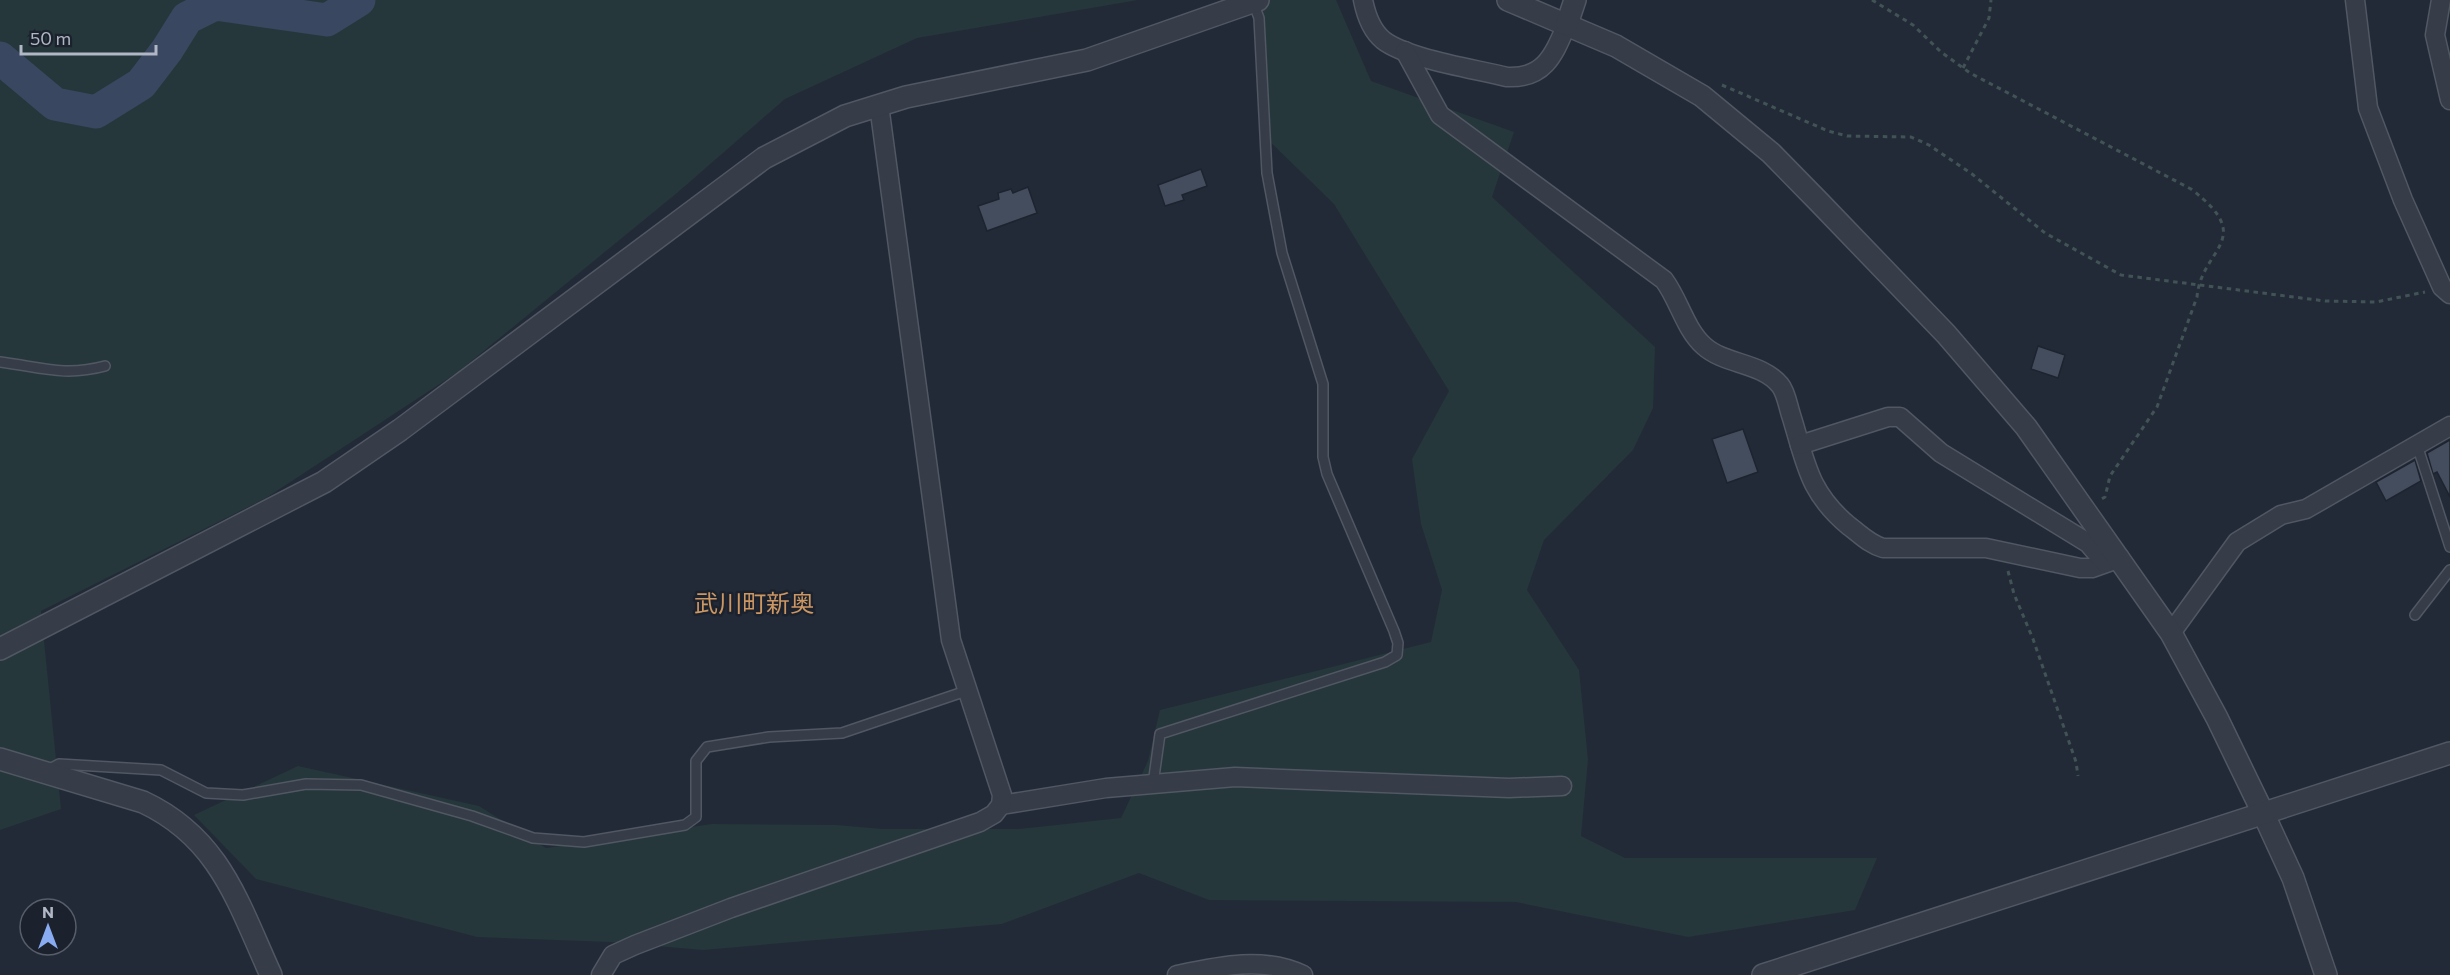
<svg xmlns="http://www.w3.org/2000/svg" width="2450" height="975" font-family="Commissioner,'Noto Sans JP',sans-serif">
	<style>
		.green { fill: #25373a }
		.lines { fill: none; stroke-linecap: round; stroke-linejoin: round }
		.river { stroke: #394761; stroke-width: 33 }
		.building { fill: #444d5d; stroke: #1d242f; stroke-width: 1.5 }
		.service-casing { stroke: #515763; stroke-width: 12 }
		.minor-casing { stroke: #515763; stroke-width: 21 }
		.tertiary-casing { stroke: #515763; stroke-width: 24 }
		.path { stroke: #425356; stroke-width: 3; stroke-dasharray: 4.5 4.5; stroke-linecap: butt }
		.service { stroke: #363c48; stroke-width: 9 }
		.minor { stroke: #363c48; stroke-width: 18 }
		.tertiary { stroke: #363c48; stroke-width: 21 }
		.labels { text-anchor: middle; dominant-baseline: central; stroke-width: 5; stroke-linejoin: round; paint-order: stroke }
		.quarter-label { font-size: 24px; fill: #cd9763; stroke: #1b222d }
	</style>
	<rect width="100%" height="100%" fill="#222a38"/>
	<g class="green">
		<polygon points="0,0 1138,0 917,38 785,99 677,193 458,372 266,498 41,611 61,809 0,830"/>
		<polygon points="1252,0 1336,0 1371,81 1514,132 1492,197 1655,347 1653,408 1633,450 1544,540 1527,590 1579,670 1588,760 1581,836 1625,858 1877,858 1855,910 1688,937 1516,902 1209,900 1139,873 1002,924 703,950 610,942 477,937 256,879 194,815 298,766 479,806 546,848 712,824 836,825 883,829 1019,829 1121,818 1148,761 1160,710 1431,642 1442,590 1421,524 1412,459 1449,391 1334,204 1264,136"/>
	</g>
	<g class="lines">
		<polyline class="river" points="0,58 55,104 96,112 141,84 167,50 187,18 215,4 327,20 359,0"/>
	</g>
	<g class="building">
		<polygon points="1201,169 1207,186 1182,195 1184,200 1165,206 1158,185"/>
		<polygon points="1028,187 1037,213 987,231 978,206 999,199 998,193 1011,189 1013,193"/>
		<polygon points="2038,346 2065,355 2058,378 2031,369"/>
		<polygon points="1743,429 1758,472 1727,483 1712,439"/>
		<polygon points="2450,440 2450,497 2437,472 2433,474 2427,453"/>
		<polygon points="2415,460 2421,481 2386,501 2376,482"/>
	</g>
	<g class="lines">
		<defs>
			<g id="service">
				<path d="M0,362C40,367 64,377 105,366"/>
				<polyline points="2417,445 2450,547"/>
				<polyline points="2415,615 2450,570"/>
				<polyline points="48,770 59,764 161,770 206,793 243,795 306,784 361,785 472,816 533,838 584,842 685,825 696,817 696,761 707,747 769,737 842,733 966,691"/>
				<polyline points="1153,784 1160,734 1385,662 1397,655 1398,643 1394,631 1327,474 1323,457 1323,384 1282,253 1267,173 1259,18 1253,2"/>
			</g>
			<g id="minor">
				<path d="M1363,0C1366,15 1371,30 1383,40C1407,59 1476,69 1507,77C1545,79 1554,54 1567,24"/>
				<polyline points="2355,0 2368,108 2403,200 2442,287 2450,294"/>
				<polyline points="2441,0 2435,35 2450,100"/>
				<path d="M1405,51L1440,115L1664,280C1679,300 1685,329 1704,346C1725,365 1761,362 1780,385C1786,392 1788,406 1791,415C1806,463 1808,492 1849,526C1860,534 1869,544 1883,548H1986L2080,568H2092L2120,558"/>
				<polyline points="1800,445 1888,417 1900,417 1941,453 2088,543 2105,563"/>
				<polyline points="2171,633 2237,542 2281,515 2306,509 2450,426"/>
				<polyline points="1001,805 1106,788 1235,777 1509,788 1562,786"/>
				<polyline points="601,975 613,955 635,945 731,908 980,822 994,814 1001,805 1002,795 951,640 879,105"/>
				<path d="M1177,975C1219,966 1263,956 1303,975"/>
			</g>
			<g id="tertiary">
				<polyline points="1508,0 1616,46 1702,96 1771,153 1820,203 1946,334 2026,427 2171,633 2217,718 2264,815 2293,878 2326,975"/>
				<polyline points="1567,24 1575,0"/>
				<polyline points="0,649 324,482 400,430 764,158 845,116 906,97 1087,60 1258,0"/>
				<path d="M0,759L143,802C220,838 238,903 271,975"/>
				<polyline points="1763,975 2450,753"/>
			</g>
		</defs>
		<use href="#service" class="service-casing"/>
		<use href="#minor" class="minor-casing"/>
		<use href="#tertiary" class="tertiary-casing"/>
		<g class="path">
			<path d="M1872,0L1913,25L1941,52L1970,73L2191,189C2258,240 2201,248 2197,297L2157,407L2110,476L2105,497L2100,500"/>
			<polyline points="1963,68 1989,18 1991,0"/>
			<polyline points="1722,85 1828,131 1847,136 1911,137 1929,145 1972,174 2045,233 2121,275 2325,301 2376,302 2425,292"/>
			<polyline points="2008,571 2014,594 2033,639 2076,762 2078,776"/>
		</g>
		<use href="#service" class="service"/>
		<use href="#minor" class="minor"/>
		<use href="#tertiary" class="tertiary"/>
	</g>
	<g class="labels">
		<g class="quarter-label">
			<text x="754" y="602">武川町新奥</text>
		</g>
	</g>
	<g transform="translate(48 927)"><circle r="28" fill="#1b222d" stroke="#575e6a" stroke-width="1.5"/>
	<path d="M0-4.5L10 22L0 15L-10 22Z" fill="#89abf1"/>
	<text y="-9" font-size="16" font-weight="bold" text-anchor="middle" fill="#b1b7c5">N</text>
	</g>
	<path d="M21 45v9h135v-9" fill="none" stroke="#b1b7c5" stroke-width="3"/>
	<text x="30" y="45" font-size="18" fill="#b1b7c5" stroke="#1b222d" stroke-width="4.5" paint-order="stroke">50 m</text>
</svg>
